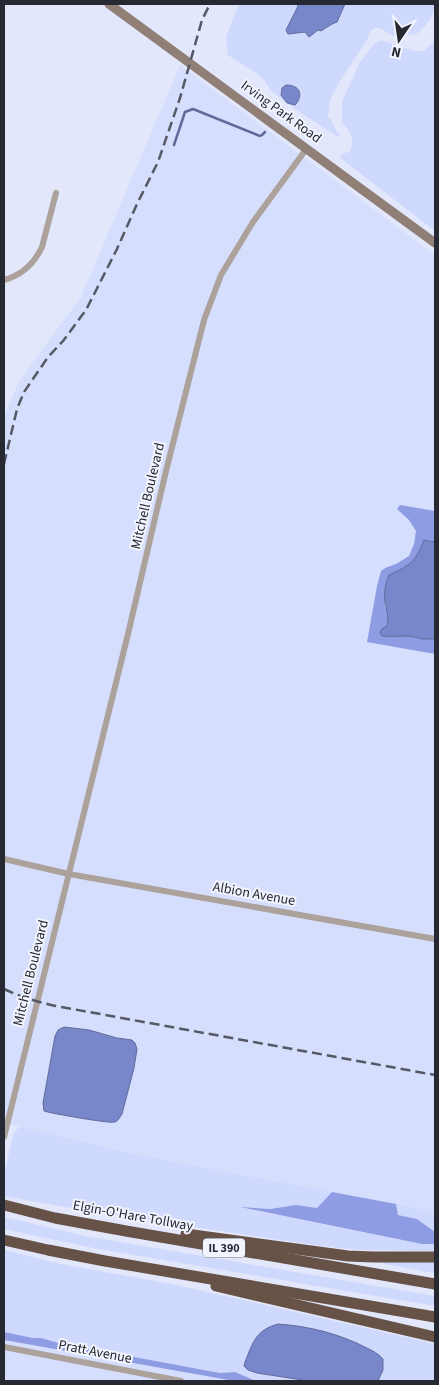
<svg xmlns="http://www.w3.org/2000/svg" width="439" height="1385" font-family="'Source Sans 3',sans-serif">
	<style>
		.built { fill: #d6defe }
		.green { fill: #cfd8fd }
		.forest { fill: #8e9de3 }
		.water { fill: #7887ca; stroke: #606b9c }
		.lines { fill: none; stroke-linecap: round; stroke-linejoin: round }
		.stream { stroke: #606b9c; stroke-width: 2.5 }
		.street { stroke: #aca19b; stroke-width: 6 }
		.secondary { stroke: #8f7f77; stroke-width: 9 }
		.highway { stroke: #675247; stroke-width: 11 }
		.rail { stroke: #565965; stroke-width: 2.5; stroke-dasharray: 10 5; stroke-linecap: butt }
		.labels { text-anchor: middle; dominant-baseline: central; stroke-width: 4; stroke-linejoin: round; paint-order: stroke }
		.shield { fill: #f2f5ff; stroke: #646670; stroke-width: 1 }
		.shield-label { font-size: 12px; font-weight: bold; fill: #272932 }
		.street-label { font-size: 14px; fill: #272932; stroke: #f2f5ff }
	</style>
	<rect width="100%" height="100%" fill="#e2e7fb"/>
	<g class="built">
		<polygon points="180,65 435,255 435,1212 134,1154 4,1123 4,417 19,381 81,297"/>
		<polygon points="4,1340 234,1381 4,1381"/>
	</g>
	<g class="green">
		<path d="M239,4H435C435,15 425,28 416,34L393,36L380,28H375L371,30L367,40L340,81L330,100L328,117C336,124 333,130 340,135L338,137L295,109L290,104L287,103L271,91L265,81L259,75L228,55L226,37Z"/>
		<path d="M381,40L413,51H424L435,41V231L339,157L344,153L350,152C355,140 351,131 342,123V102L360,62L374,44Z"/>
		<polygon points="20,1127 134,1154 332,1192 317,1208 296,1205 270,1209 244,1208 422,1244 435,1244 435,1251 361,1250 321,1246 99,1213 4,1196 4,1175 13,1136 16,1130"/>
		<polygon points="396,1204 435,1212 435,1232 417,1219 398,1215"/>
		<polygon points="4,1217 85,1236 435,1296 435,1306 93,1248 4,1229"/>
		<polygon points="4,1250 61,1264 177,1285 435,1344 435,1381 378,1381 383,1370 352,1340 334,1334 289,1325 278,1324 256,1338 245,1362 257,1373 309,1381 256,1381 235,1372 220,1373 102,1351 69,1346 41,1338 33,1338 4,1332"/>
		<polygon points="384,1262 435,1262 435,1273 384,1264"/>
	</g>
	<g class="forest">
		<path d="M400,505L435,511V540L434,542L424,540C415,562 411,566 389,575L386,583L385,592V605L389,621L383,636C390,637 396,636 404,636C408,636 411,637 416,637L421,639H435V654L367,642L377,586L381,571L385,568L396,564L409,556L414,544L416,531L409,520L397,509Z"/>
		<polygon points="332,1192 396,1204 398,1215 417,1219 435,1232 435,1244 422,1244 240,1207 270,1209 296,1205 317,1208"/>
		<polygon points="4,1332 33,1338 41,1338 69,1346 102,1351 220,1373 235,1372 256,1381 234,1381 4,1340"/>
	</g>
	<g class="water">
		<polygon points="297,4 345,4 337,22 332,24 321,31 318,30 309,37 305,32 288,34 286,30 298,6"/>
		<path d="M286,85C300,85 304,95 295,105L287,103L281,95L282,88Z"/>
		<path d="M424,540L434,542L435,540V639H421L416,637C411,637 408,636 404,636C396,636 390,637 382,636L380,632L382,629L387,626C389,618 387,614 386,606C383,596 385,584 389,575C411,565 415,562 424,540Z"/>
		<path d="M64,1027L89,1030L117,1038L132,1040L135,1043L137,1049L134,1068L122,1114C120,1117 118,1121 115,1122C111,1124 49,1113 44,1111L43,1103L55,1036L58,1030Z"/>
		<path d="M278,1324C309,1326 340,1334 367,1348C373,1351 379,1354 383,1359V1370L378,1381H309L257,1373L248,1370L244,1366L245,1362C253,1342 256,1330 278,1324Z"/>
	</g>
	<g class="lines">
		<polyline class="stream" points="174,145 185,112 193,109 260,136 262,135 265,132"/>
		<g class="street">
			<path d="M4,280C22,275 34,264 42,247L56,193"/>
			<polyline points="4,859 69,874 435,939"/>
			<polyline points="4,1137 128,634 166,471 204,320 221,275 253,222 307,148"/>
			<polyline points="4,1347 181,1381"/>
		</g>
		<polyline class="secondary" points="109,4 435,243"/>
		<g class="highway">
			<polyline points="4,1205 55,1218 126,1231 435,1284"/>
			<polyline points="186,1234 348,1256 373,1257 435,1257"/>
			<polyline points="4,1240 48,1250 105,1261 435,1317"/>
			<polyline points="216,1286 435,1337"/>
		</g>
		<g class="rail">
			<polyline points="4,464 17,409 24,392 48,357 63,341 86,310 117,249 137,204 158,162 180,98 202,20 210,4"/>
			<path d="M4,989C21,997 38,1002 56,1006L435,1075"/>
		</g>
	</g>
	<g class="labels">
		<rect class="shield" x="203" y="1238.5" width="42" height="19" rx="4"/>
		<g class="shield-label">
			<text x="224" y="1248">IL 390</text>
		</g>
		<g class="street-label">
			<text transform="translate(281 112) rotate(36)">Irving Park Road</text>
			<text transform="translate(148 496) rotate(-77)">Mitchell Boulevard</text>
			<text transform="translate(254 894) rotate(10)">Albion Avenue</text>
			<text transform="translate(31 973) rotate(-76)">Mitchell Boulevard</text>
			<text transform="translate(133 1216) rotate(10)">Elgin-O'Hare Tollway</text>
			<text transform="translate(95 1352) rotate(11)">Pratt Avenue</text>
		</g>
	</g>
	<rect width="439" height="1385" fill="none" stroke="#272932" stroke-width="10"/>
	<g transform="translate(399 40) rotate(193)" stroke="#f2f5ff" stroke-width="4" paint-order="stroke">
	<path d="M0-4L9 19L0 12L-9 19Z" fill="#272932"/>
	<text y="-8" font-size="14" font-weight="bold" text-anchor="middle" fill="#272932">N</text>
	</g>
</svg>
